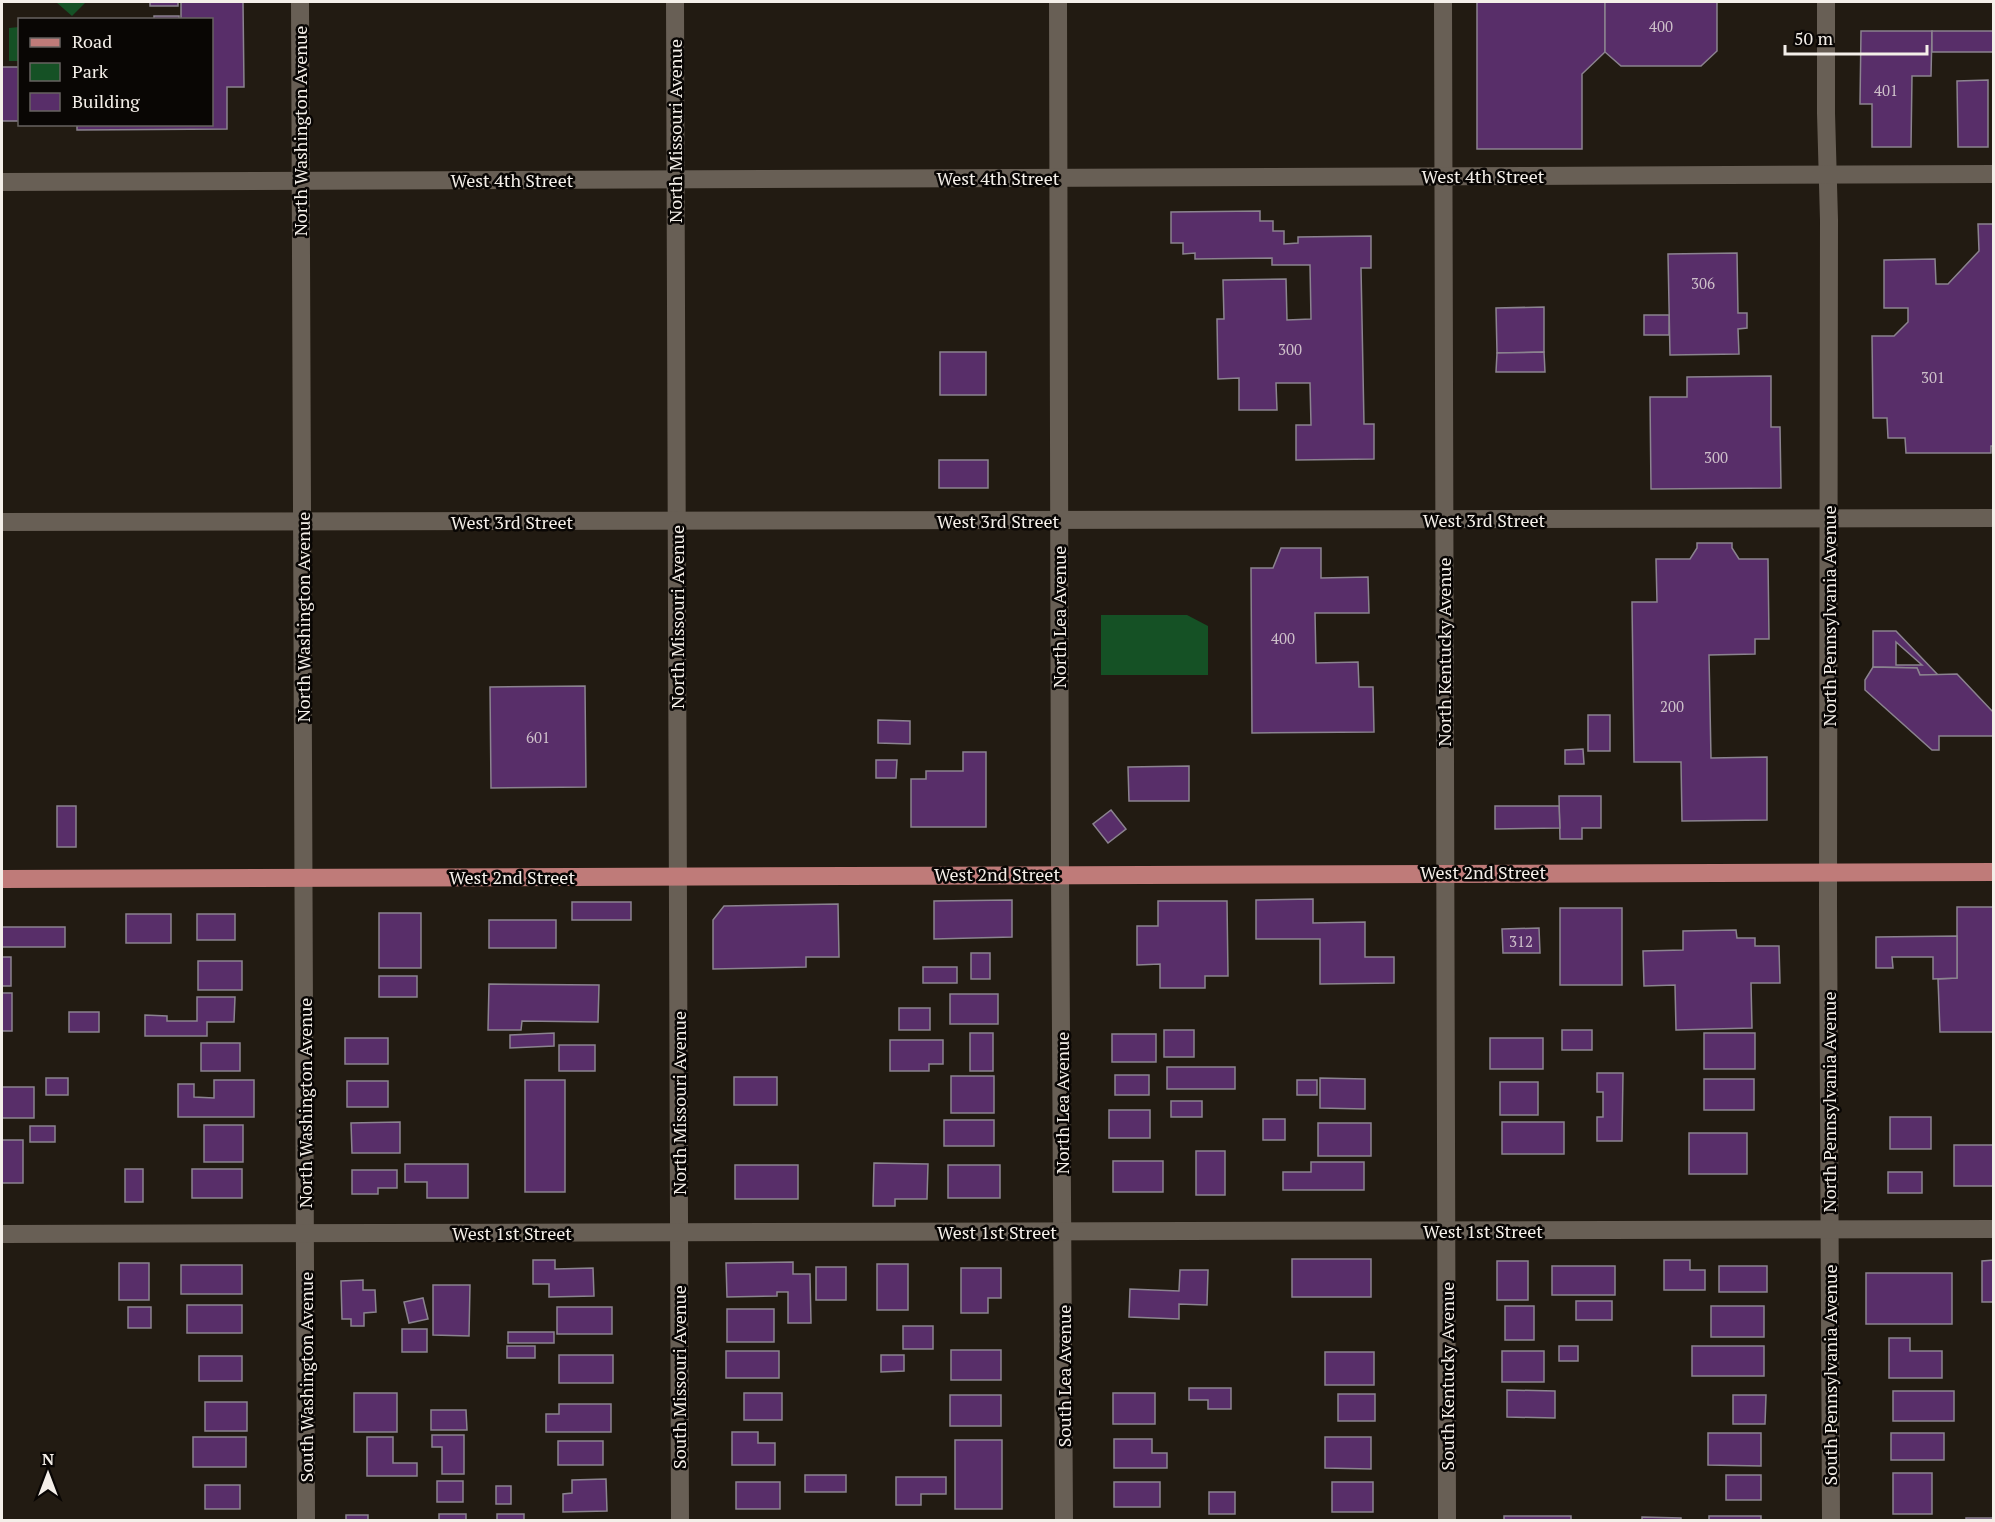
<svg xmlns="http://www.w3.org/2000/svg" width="1995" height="1522" font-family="'PT Serif',serif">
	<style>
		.green { fill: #155125 }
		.building { fill: #582e69; stroke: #8b838f; stroke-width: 1.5; fill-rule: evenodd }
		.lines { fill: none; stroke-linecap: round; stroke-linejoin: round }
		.minor { stroke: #685f55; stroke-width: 18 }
		.major { stroke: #bf7b79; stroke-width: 18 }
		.labels { text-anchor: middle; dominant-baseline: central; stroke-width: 5; stroke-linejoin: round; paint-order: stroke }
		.number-label { font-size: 15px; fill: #cdbfc9 }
		.street-label { font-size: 18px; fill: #f4efe9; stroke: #090604 }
	</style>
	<rect width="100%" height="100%" fill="#221b12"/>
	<g class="green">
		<polygon points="56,2 86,2 72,16"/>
		<polygon points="19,27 19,61 9,61 9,28"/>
		<polygon points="1101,615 1187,615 1208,626 1208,675 1101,675"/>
	</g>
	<g class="building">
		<rect x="150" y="2" width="28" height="4"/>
		<polygon points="181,2 243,2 244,87 227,87 227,129 77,130 77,124 212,124 212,20 181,20"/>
		<polygon points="1477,2 1605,2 1605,52 1582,74 1582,149 1477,149"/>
		<polygon points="1605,2 1717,2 1717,51 1701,66 1621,66 1605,52"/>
		<rect x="154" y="16" width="25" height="4"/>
		<polygon points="1861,31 1932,31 1931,76 1912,76 1911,147 1872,147 1872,104 1860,104"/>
		<rect x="1932" y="31" width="62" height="21"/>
		<rect x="2" y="67" width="18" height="54"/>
		<polygon points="1988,80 1988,147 1958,147 1957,81"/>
		<polygon points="1260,211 1260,221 1273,221 1273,231 1284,231 1284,244 1298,243 1298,237 1371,236 1371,268 1361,268 1364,424 1374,424 1374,459 1296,460 1296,425 1311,425 1310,383 1276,383 1277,410 1239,410 1239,378 1218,379 1217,319 1224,319 1223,280 1286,279 1287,320 1311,319 1310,265 1272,265 1272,258 1195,259 1195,253 1183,254 1183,243 1171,243 1171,212"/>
		<polygon points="1978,224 1994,224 1994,446 1991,446 1991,453 1906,453 1905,438 1888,438 1887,418 1873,418 1872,336 1894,336 1908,322 1908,308 1884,308 1884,260 1935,259 1936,284 1948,284 1979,251"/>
		<polygon points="1737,253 1738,313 1747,313 1747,328 1738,329 1739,354 1670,355 1668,254"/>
		<polygon points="1544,307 1544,352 1497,353 1496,308"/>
		<rect x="1644" y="315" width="25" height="20"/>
		<rect x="940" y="352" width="46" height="43"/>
		<polygon points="1544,352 1545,372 1496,372 1497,353"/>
		<polygon points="1771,376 1771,427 1780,427 1781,488 1651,489 1650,397 1687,397 1687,377"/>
		<rect x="939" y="460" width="49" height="28"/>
		<polygon points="1697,543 1732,543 1732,548 1739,559 1768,559 1769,639 1755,639 1755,654 1709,655 1711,758 1767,757 1767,820 1682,821 1681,762 1634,762 1632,602 1657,602 1656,559 1690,559 1697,548"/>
		<polygon points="1281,548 1321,548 1321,578 1368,577 1369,613 1315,613 1316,663 1358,662 1359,687 1373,687 1374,732 1252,733 1251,568 1273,568"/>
		<path d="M1873,631H1896L1938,675H1920L1917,668L1873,667ZM1896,642L1922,665H1896Z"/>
		<polygon points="1873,667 1917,668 1920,675 1957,674 1994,713 1994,736 1939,736 1939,750 1932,750 1865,690 1865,680"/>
		<polygon points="585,686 586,787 491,788 490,687"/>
		<rect x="1588" y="715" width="22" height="36"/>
		<polygon points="878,720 910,721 910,744 878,743"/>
		<polygon points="1583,749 1584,764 1565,764 1565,750"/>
		<polygon points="963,752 986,752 986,827 911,827 911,779 926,779 926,771 963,771"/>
		<polygon points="876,760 897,760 896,778 876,778"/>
		<polygon points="1189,766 1189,801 1129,801 1128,767"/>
		<polygon points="1559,796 1601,796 1601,828 1582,828 1582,839 1560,839"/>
		<rect x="57" y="806" width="19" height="41"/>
		<polygon points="1495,806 1559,806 1560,828 1495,829"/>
		<polygon points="1111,810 1126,829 1108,843 1093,824"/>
		<polygon points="1313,899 1313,923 1365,922 1365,957 1394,957 1394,983 1320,984 1320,939 1256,939 1256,900"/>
		<polygon points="1012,900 1012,937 934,939 934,901"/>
		<polygon points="1158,901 1227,901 1228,976 1205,976 1205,988 1160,988 1160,964 1137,965 1137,926 1158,926"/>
		<rect x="572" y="902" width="59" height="18"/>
		<polygon points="838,904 839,957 806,957 806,967 713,969 713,920 724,906"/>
		<polygon points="1957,907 1994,907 1994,1032 1940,1032 1938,979 1957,978"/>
		<rect x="1560" y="908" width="62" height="77"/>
		<rect x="379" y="913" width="42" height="55"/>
		<rect x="126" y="914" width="45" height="29"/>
		<rect x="197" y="914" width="38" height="26"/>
		<rect x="489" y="920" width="67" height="28"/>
		<rect x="2" y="927" width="63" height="20"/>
		<polygon points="1539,928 1540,953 1503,953 1502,929"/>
		<polygon points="1736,930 1737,938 1755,938 1755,946 1779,946 1780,983 1751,983 1752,1028 1676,1030 1675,985 1644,986 1643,951 1683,950 1683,931"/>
		<polygon points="1957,936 1957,978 1933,979 1933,957 1892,957 1893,968 1876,968 1876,937"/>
		<rect x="971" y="953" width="19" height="26"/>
		<rect x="2" y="957" width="9" height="29"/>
		<rect x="198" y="961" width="44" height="29"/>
		<rect x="923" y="967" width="34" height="16"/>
		<rect x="379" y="976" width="38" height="21"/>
		<polygon points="489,984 599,985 598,1022 522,1021 521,1030 488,1030"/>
		<rect x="2" y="993" width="10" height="38"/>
		<rect x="950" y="994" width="48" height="30"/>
		<polygon points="197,997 235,997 234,1022 207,1022 207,1036 145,1036 145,1015 167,1016 167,1021 197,1021"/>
		<rect x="899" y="1008" width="31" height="22"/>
		<rect x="69" y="1012" width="30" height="20"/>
		<rect x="1164" y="1030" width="30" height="27"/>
		<rect x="1562" y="1030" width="30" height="20"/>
		<polygon points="554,1033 554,1046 510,1048 510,1035"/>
		<rect x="970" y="1033" width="23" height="38"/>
		<rect x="1704" y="1033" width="51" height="36"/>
		<rect x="1112" y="1034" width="44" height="28"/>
		<rect x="345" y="1038" width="43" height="26"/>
		<rect x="1490" y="1038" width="53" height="31"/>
		<polygon points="890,1040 943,1040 943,1064 929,1064 929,1071 890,1071"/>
		<rect x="201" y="1043" width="39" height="28"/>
		<rect x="559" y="1045" width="36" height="26"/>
		<rect x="1167" y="1067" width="68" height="22"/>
		<polygon points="1597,1073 1623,1073 1622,1141 1597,1141 1597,1117 1603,1117 1603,1092 1597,1092"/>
		<rect x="1115" y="1075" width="34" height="20"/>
		<rect x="951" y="1076" width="43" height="37"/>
		<rect x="734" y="1077" width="43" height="28"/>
		<rect x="46" y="1078" width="22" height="17"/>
		<polygon points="1320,1078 1365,1079 1365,1109 1320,1108"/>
		<rect x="1704" y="1079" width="50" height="31"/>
		<polygon points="214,1080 254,1080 254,1117 178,1117 178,1084 194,1084 194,1097 214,1098"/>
		<rect x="525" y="1080" width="40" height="112"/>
		<rect x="1297" y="1080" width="20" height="15"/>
		<rect x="347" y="1081" width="41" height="26"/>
		<rect x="1500" y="1082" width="38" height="33"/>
		<rect x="2" y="1087" width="32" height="31"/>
		<rect x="1171" y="1101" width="31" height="16"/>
		<rect x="1109" y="1110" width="41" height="28"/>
		<rect x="1890" y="1117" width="41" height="32"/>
		<rect x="1263" y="1119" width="22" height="21"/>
		<rect x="944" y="1120" width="50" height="26"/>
		<polygon points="400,1122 400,1153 352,1153 351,1123"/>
		<rect x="1502" y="1122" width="62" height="32"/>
		<rect x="1318" y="1123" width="53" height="33"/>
		<rect x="204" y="1125" width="39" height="37"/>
		<rect x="30" y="1126" width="25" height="16"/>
		<rect x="1689" y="1133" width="58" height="41"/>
		<rect x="2" y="1140" width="21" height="43"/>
		<rect x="1954" y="1145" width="40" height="41"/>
		<rect x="1196" y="1151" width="29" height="44"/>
		<rect x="1113" y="1161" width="50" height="31"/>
		<polygon points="1311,1162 1364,1162 1364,1190 1283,1190 1283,1172 1311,1172"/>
		<polygon points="874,1163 928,1164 927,1199 895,1199 895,1206 873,1206"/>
		<polygon points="405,1164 468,1164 468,1198 427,1198 427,1182 405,1182"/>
		<rect x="735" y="1165" width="63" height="34"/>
		<rect x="948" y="1165" width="52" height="33"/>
		<rect x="125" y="1169" width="18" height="33"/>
		<rect x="192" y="1169" width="50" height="29"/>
		<polygon points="352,1170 397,1170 397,1188 378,1188 378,1194 352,1194"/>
		<rect x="1888" y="1172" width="34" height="21"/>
		<rect x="1292" y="1259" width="79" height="38"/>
		<polygon points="533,1260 555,1260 555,1269 593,1268 594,1296 549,1297 549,1284 533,1284"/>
		<polygon points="1664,1260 1690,1260 1690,1270 1705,1270 1705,1290 1664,1290"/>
		<polygon points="1994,1260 1994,1302 1982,1302 1982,1261"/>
		<rect x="1497" y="1261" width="31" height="39"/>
		<polygon points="793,1262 793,1274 810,1274 811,1323 788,1323 788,1292 777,1292 777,1296 727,1297 726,1263"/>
		<rect x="119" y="1263" width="30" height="37"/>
		<rect x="877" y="1264" width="31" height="46"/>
		<rect x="181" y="1265" width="61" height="29"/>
		<rect x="1552" y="1266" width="63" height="29"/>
		<rect x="1719" y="1266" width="48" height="26"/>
		<rect x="816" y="1267" width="30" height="33"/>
		<polygon points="961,1268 1001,1268 1001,1298 988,1298 988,1313 961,1313"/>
		<polygon points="1180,1270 1208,1270 1207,1305 1179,1304 1179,1319 1129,1317 1130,1289 1179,1291"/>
		<rect x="1866" y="1273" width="86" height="51"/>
		<polygon points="363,1280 363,1290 375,1290 376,1312 364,1313 364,1326 351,1326 351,1319 342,1319 341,1281"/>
		<polygon points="433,1285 470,1285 469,1336 433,1335"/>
		<polygon points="423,1298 428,1319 409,1323 404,1302"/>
		<rect x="1576" y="1301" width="36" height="19"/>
		<rect x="187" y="1305" width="55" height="28"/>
		<rect x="1505" y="1306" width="29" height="34"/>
		<rect x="1711" y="1306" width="53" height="31"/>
		<rect x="128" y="1307" width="23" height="21"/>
		<rect x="557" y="1307" width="55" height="27"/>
		<rect x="727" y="1309" width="47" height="33"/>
		<rect x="903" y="1326" width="30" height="23"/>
		<rect x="402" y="1329" width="25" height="23"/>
		<rect x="508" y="1332" width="46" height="11"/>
		<polygon points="1889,1338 1910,1338 1910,1351 1942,1351 1942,1378 1889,1378"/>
		<rect x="507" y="1346" width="28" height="12"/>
		<rect x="1559" y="1346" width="19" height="15"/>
		<rect x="1692" y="1346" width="72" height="30"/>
		<rect x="951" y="1350" width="50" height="30"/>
		<rect x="726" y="1351" width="53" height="27"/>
		<rect x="1502" y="1351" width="42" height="31"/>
		<rect x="1325" y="1352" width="49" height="33"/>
		<rect x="559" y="1355" width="54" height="28"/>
		<polygon points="881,1355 904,1355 904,1371 881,1372"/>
		<rect x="199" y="1356" width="43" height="25"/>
		<polygon points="1189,1388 1231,1388 1231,1409 1208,1409 1208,1400 1189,1400"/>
		<polygon points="1507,1390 1555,1391 1555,1418 1507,1417"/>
		<rect x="1893" y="1391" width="61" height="30"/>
		<rect x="354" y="1393" width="43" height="39"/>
		<rect x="744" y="1393" width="38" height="27"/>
		<rect x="1113" y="1393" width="42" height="31"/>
		<rect x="1338" y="1394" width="37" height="27"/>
		<rect x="950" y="1395" width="51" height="31"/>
		<polygon points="1733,1395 1766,1395 1765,1424 1733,1424"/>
		<rect x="205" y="1402" width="42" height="29"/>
		<polygon points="559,1404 611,1404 611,1432 546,1432 546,1414 559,1414"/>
		<polygon points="431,1410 466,1410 467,1430 431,1430"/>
		<polygon points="732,1432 758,1432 758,1443 775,1443 775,1465 732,1465"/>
		<polygon points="1708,1433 1761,1433 1761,1466 1708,1465"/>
		<rect x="1891" y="1433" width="53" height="27"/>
		<polygon points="432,1435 464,1435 464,1474 442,1474 442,1447 432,1447"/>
		<rect x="193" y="1437" width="53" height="30"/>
		<polygon points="367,1437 393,1437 393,1463 417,1463 417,1476 367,1476"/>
		<polygon points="1325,1437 1371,1437 1371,1469 1325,1468"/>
		<polygon points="1114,1439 1152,1439 1152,1453 1167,1453 1167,1468 1114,1468"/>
		<rect x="955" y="1440" width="47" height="69"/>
		<rect x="558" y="1441" width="45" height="24"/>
		<rect x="1893" y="1473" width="39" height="41"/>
		<rect x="805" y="1475" width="41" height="17"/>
		<rect x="1726" y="1475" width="35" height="25"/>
		<polygon points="896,1477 946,1477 946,1494 921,1494 921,1505 896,1505"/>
		<polygon points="606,1479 607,1511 563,1512 563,1494 572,1493 572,1480"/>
		<rect x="437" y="1481" width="26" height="21"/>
		<rect x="736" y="1482" width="44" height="27"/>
		<rect x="1114" y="1482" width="46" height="25"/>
		<rect x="1332" y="1482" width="41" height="30"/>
		<rect x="205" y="1485" width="35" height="24"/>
		<rect x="496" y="1486" width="15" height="18"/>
		<rect x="1209" y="1492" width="26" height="22"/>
		<rect x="439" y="1514" width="27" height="6"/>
		<rect x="497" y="1514" width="27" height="6"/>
		<rect x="346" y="1515" width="22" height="5"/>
		<rect x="1504" y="1516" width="67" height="4"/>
		<rect x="1709" y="1516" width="52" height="4"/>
		<polygon points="1642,1517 1681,1518 1681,1520 1642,1520"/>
		<rect x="1966" y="1518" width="28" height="2"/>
	</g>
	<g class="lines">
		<g class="minor">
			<polyline points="300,2 306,1520"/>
			<polyline points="675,2 680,1520"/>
			<polyline points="1058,2 1060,874 1064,1520"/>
			<polyline points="1443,2 1447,1520"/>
			<polyline points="1826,2 1826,113 1829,220 1828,905 1831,1520"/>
			<polyline points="2,182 1994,174"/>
			<polyline points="2,522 1994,518"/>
			<polyline points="2,1234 1994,1229"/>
		</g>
		<polyline class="major" points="2,879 1994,872"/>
	</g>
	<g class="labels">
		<g class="number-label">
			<text x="1661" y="26">400</text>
			<text x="1886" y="90">401</text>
			<text x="1703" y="283">306</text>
			<text x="1290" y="349">300</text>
			<text x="1933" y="377">301</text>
			<text x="1716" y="457">300</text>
			<text x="1283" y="638">400</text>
			<text x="1672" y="706">200</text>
			<text x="538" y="737">601</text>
			<text x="1521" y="941">312</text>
		</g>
		<g class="street-label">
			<text transform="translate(300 131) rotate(-90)">North Washington Avenue</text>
			<text transform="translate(675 131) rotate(-90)">North Missouri Avenue</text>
			<text x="1483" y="176">West 4th Street</text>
			<text x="998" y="178">West 4th Street</text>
			<text x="512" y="180">West 4th Street</text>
			<text x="1484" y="520">West 3rd Street</text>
			<text x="998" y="521">West 3rd Street</text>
			<text x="512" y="522">West 3rd Street</text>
			<text transform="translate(1829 616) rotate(-90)">North Pennsylvania Avenue</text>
			<text transform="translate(303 617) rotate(-90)">North Washington Avenue</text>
			<text transform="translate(677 617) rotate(-90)">North Missouri Avenue</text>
			<text transform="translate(1059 617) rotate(-90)">North Lea Avenue</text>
			<text transform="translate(1444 652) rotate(-90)">North Kentucky Avenue</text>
			<text x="1483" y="872">West 2nd Street</text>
			<text x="997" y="874">West 2nd Street</text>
			<text x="512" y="877">West 2nd Street</text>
			<text transform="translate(1829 1102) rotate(-90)">North Pennsylvania Avenue</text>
			<text transform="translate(305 1103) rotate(-90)">North Washington Avenue</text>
			<text transform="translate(679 1103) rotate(-90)">North Missouri Avenue</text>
			<text transform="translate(1062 1103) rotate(-90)">North Lea Avenue</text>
			<text x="1483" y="1231">West 1st Street</text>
			<text x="997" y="1232">West 1st Street</text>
			<text x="512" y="1233">West 1st Street</text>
			<text transform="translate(1830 1375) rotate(-90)">South Pennsylvania Avenue</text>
			<text transform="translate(1064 1376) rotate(-90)">South Lea Avenue</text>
			<text transform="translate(1447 1376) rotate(-90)">South Kentucky Avenue</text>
			<text transform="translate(306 1377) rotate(-90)">South Washington Avenue</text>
			<text transform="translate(679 1377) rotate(-90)">South Missouri Avenue</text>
		</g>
	</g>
	<rect width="1995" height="1522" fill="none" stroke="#f4efe9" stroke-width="6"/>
	<rect x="18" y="18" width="195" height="108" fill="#090604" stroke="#676360" stroke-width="1.5"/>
	<rect x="30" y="38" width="30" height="9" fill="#bf7b79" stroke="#676360" stroke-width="1.5"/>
	<text x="72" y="48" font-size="18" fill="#f4efe9">Road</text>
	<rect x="30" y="63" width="30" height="18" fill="#155125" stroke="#676360" stroke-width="1.5"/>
	<text x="72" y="78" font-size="18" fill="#f4efe9">Park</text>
	<rect x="30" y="93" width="30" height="18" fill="#582e69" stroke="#676360" stroke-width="1.5"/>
	<text x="72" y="108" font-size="18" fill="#f4efe9">Building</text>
	<g transform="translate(48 1474)" stroke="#090604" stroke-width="4.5" paint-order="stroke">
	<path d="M0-4.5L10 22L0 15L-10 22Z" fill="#f4efe9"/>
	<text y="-9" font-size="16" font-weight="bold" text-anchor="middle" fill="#f4efe9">N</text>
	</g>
	<path d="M1785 45v9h142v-9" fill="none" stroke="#f4efe9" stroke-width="3"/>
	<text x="1794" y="45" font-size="18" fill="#f4efe9" stroke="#090604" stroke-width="4.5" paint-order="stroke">50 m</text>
</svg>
